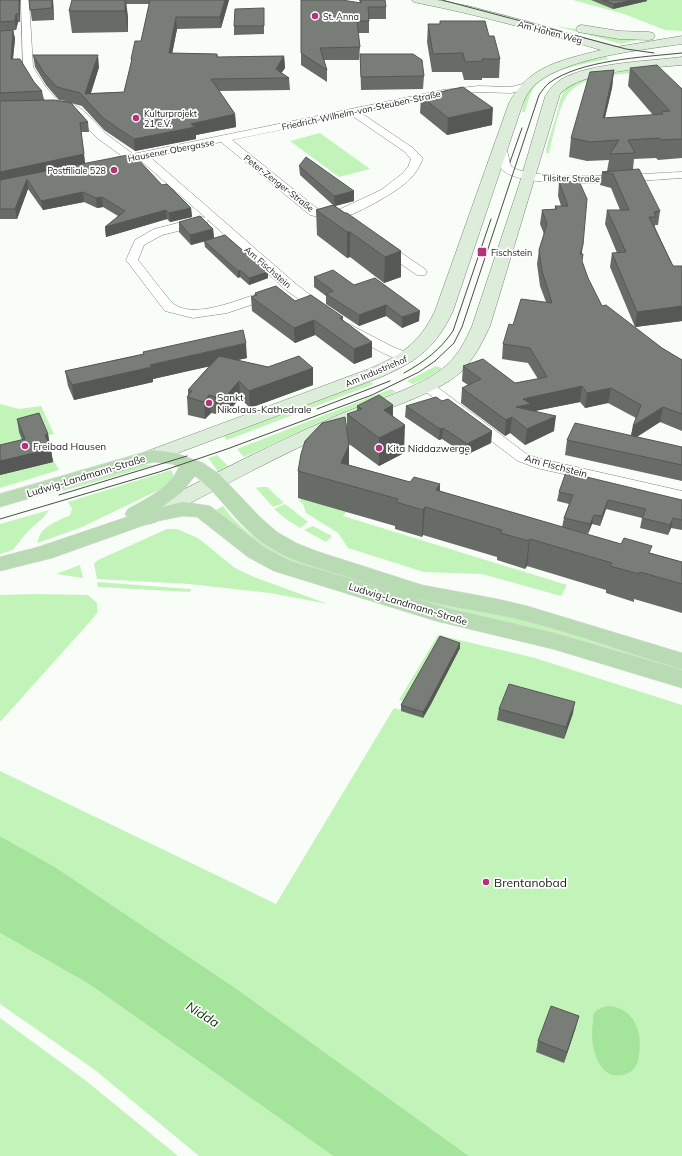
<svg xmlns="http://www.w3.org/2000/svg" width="682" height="1156" font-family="Mulish,sans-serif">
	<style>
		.green { fill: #c2f4ba }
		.water { fill: #a5e59b }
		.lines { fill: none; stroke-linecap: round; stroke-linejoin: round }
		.street-casing { stroke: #7f837e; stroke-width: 1 }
		.secondary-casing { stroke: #7f837e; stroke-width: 1 }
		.primary-casing { stroke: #d7d7d7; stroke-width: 1 }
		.street { fill: #fff; fill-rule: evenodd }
		.secondary { fill: #dcedd9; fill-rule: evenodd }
		.primary { fill: #b9dbb3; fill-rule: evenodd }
		.tram { stroke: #4b4d4b; stroke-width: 1 }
		.wall { fill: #686c67 }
		.shaded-wall { fill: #555854 }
		.building { fill: #797d78; stroke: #555854 }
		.poi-dot { fill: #b5327b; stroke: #fff; stroke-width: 1.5 }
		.labels { text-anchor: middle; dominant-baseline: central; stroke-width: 3.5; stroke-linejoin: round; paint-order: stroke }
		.far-poi-label { font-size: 9px; fill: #212321; stroke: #fff; text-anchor: start }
		.far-street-label { font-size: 9px; fill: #212321; stroke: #fff }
		.poi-label { font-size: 10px; fill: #212321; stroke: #fff; text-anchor: start }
		.street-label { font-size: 10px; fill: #212321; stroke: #fff }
		.near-poi-label { font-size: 12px; fill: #212321; stroke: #fff; text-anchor: start }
		.near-water-label { font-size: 13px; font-style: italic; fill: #093403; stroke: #fff }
	</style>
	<rect width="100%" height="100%" fill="#f8fdf7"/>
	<g class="green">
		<polygon points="573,0 682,0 682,31 665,30 624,14"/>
		<polygon points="556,26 642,39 621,44"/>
		<path d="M605,57L610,59C588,63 546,69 533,89C529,96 527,104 525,112H522C523,106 524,99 527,93C539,70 582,62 605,57Z"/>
		<path d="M647,69L646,72C623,74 578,75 566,97C558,110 553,137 549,153H546C547,141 552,131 555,120C558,111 559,101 563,93C573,75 628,71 647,69Z"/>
		<polygon points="320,133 370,169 339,177 290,141"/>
		<polygon points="436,366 442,368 427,378 413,384 407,381"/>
		<polygon points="369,381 374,384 227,440 224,436"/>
		<polygon points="391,389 396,392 324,420 244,457 237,449"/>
		<polygon points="0,404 19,409 41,406 54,434 45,436 47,449 59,470 0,488"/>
		<polygon points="217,455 228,466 218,471 208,458"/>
		<polygon points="143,465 154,465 63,491 63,488"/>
		<path d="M171,470C177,477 169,482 163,488L82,527L38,543C38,527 58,521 70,515L72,509L68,502Z"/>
		<polygon points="261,487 267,487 284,503 273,507 256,488"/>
		<polygon points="303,499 347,511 343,516 567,585 561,596 482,574 424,572 348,548 338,533 306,513 303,504 298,500"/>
		<polygon points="285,504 308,522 300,528 286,519 274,509"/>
		<path d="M223,506C237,526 256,539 276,550L508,613L682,668V674L419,602L281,559L232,528L216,510Z"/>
		<polygon points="49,510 44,517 28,531 13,550 0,554 0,524"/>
		<polygon points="313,526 332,536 326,542 304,530"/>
		<polygon points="167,529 177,529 198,538 235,568 254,577 328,604 270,593 189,584 97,579 94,564 98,560"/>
		<polygon points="80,565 83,578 56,574"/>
		<polygon points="97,582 191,589 190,592 98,587"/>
		<polygon points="38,594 88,595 97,603 97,613 87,625 0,722 0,595"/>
		<polygon points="438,635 535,658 682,705 682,1156 469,1156 234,987 55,867 0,836 0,771 276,904 394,708 401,710 406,702 399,700"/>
		<polygon points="0,933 89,984 333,1156 199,1156 95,1070 0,1004"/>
		<polygon points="0,1018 85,1080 178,1156 0,1156"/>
	</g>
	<g class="water">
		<polygon points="0,836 55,867 234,987 469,1156 333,1156 89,984 0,933"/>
		<path d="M607,1006C634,1007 643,1032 639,1055C638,1063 635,1071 626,1074C597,1084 589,1042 593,1022C593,1020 593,1015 594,1013C597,1009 603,1007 607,1006Z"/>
	</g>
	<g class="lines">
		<defs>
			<g id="street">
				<path d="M21,0H29L33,67L45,86L59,102L73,104L83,110L105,133L133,154L443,90L478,86L511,87L526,83L531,86L530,88L511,93L478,92L443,96L361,113L413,148L423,158C420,166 416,173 410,179C399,191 353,217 337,219C328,219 319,217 310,215L221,142L150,157L296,284L330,310L328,313H318L286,290L207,219L208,221L206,224L162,235L144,245L138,260C145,268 169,301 175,305C199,320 248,295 273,289L278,290L280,293L278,296L227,313L193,318L165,311L126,260L135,240L154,229L202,217L206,218L139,159L114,164L110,163L108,161L110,159L122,156L97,138L71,111L48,107L47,105L48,103L37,90L23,67ZM351,115L405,152L411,159L408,167L402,174L381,190L336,211L318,209L232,140Z"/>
				<path d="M501,144L506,147L511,166C530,183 651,173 682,172V178C645,180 533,191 505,172C497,167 496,155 496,147Z"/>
				<polygon points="383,242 387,243 425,269 427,272 425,275 417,275 379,249 377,246 379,243"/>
				<path d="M349,324L391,346L413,355L415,358L413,361C397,365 359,339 344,331L342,328L344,325Z"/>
				<polygon points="427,382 432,383 528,455 541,459 682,491 682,501 537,468 518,461 422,389 420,386 422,383"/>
			</g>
			<g id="secondary">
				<path d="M412,0H437L468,6L522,20L616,47L682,36V44C641,50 569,57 537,83C530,89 526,95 523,103L453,311C436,347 418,361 381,377L159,460L152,462L145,460L142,456L145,452L369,369C401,355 419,344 435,311L509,103C529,65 563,60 601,50C540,32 480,15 418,3L414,2Z"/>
				<polygon points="582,25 619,31 649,32 653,33 655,36 653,39 649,40 619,39 578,32 576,29 578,26"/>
				<path d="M682,57V65C651,68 581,70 560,94L490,326C482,343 474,359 461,372C434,396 379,410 345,426C280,455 218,488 155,522L148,524L141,522L138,517L141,512C205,478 269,445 336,416C370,401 421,389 448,364C459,353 466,340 472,326L519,185L545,97C549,90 554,84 562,79C589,63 650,61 682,57Z"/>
			</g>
			<path id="primary" d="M152,450L176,453L203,463L219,474L261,518L277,532L296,543L316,551L422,585L497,599L527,606L682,653V669C630,654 578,634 526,621C486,611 446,607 407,596L446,608L554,633L682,670V688L553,649L436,621L274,571L248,557L197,517L183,516L153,522L52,558L0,571V557L38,547L127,517L125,514L128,509C146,499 170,488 179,467L172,464L153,462L0,507V494ZM195,476C220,494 236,524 262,542C291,563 328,570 361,581C375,585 388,590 402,594L290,561L264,547L210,506L183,502L162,507L182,492Z"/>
		</defs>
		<use href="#street" class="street-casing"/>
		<use href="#secondary" class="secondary-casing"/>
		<use href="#primary" class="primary-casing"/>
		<use href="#street" class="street"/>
		<use href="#secondary" class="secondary"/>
		<use href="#primary" class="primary"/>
		<g class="tram">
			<polyline points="442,0 626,49 654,53"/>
			<polyline points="510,162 522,128"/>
			<path d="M404,373C424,362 440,350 453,331L491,219"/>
			<polyline points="317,409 390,381"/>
			<polyline points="59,495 187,456"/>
			<path d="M0,519L159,472L227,449L372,395L419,372L435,361L454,343L462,327L539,95C542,91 545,86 549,83C580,60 644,57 682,53"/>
		</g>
	</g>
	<g class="wall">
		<polygon points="0,0 20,0 20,22 18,22 16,30 0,31"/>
		<polygon points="29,0 53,0 54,20 32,21"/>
		<polygon points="72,0 229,0 221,28 177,29 172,53 217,54 218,57 284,56 285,68 281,73 289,78 290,90 219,91 235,114 236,127 196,135 196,139 135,151 104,130 82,106 67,102 88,122 89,132 81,132 85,163 162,185 191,208 192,217 170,222 167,219 106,237 105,227 118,216 103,207 97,208 84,202 43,210 28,189 17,219 0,219 0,31 13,30 15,39 13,59 42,91 44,100 66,101 59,100 46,85 35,67 33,55 99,67 91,93 124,92 131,63 131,59 141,41 149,4 126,4 128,18 128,32 72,33 69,11"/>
		<polygon points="359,0 385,0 386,7 386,19 369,19 369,33 358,33 360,47 359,60 324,60 327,70 327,82 301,65 301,53 360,3"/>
		<polygon points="591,0 647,0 647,1 613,9"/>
		<polygon points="264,17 264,34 234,35 234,26"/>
		<polygon points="440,21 489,36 500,59 499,78 482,78 482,80 464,80 462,72 432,72 427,42 428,24 440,24"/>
		<polygon points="360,54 424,76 423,89 361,90"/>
		<polygon points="630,68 682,89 682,158 658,160 656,158 634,159 633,169 660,211 658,225 655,225 655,227 673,266 682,266 682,321 635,327 610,267 612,253 617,253 605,224 607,210 620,210 611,188 600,185 602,172 607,171 609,160 587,161 569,157 571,138 614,70 612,88 605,118 653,115 628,86"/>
		<polygon points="421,96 492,125 447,135 420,113"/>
		<polygon points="299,166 354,191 354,201 335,206 401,251 401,277 384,283 350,257 347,258 317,235 316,210 333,205 300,175"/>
		<polygon points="579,181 582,261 588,278 602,306 662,348 682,360 682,431 660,422 637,437 682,447 682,481 565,455 567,440 631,435 633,426 636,418 608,403 585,408 580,402 534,411 554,431 525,445 510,433 505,436 461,403 462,388 468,385 462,381 463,366 515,383 538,379 528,363 502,359 503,344 513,325 546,302 540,286 537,264 539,250 544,234 540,224 542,210 555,209 555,206 561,206 558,196 559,182"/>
		<polygon points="179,222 213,229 214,238 268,272 268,278 249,285 240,277 238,278 205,247 204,241 191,245 179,232"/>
		<polygon points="314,277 354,285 419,321 402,328 386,316 359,326 326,304 326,296 314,287"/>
		<polygon points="255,293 295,301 343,317 343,320 372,357 354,364 315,335 295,343 252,311 251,297 255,295"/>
		<polygon points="143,352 247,358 237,360 268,367 313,368 313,385 250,408 240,398 228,412 219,410 216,414 211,413 205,419 188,415 187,397 188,395 188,390 209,366 153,379 153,382 74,400 68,386 65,371 143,354"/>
		<polygon points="442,401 492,431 491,443 466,455 442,439 439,440 405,417 406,406"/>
		<polygon points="393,405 393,416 404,453 379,466 349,444 349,465 410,482 440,484 440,491 562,527 564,518 569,504 557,501 559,492 682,500 682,530 671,528 668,535 640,528 642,518 606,509 600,526 592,524 588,534 569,529 682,562 682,613 634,599 634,602 606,593 606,590 527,566 525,569 497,560 497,557 423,535 422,537 395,529 395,526 298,498 298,471 347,429 347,414 357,411 357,406"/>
		<polygon points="17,419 48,434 53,462 0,475 0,445 22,440 19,432"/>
		<polygon points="460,643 460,648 431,704 423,718 401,711 401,705"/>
		<polygon points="499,709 573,713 564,739 497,720"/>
		<polygon points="576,1027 564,1063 536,1052 538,1041"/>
	</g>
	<g class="shaded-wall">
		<polygon points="19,0 20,0 20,22 19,14"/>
		<polygon points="52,0 53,0 54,20 52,8"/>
		<polygon points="126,0 128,18 128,32 125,11"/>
		<polygon points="225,0 229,0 221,28 220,17"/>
		<polygon points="632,0 647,0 647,1 613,9 614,4"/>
		<polygon points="16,14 18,22 16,30 15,21"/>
		<polygon points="176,17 177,29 170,65 169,53"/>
		<polygon points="13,30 15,39 12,67 11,59"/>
		<polygon points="98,55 99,67 88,102 85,94"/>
		<polygon points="284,56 285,68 278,78 276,69"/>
		<polygon points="614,70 612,88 600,137 603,118"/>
		<polygon points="493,108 492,125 447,135 448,118"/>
		<polygon points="235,114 236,127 196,135 196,139 135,151 134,139 191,124"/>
		<polygon points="84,154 85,163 0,181 0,172"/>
		<polygon points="27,179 28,189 17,219 15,209"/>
		<polygon points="354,191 354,201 335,206 334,196"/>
		<polygon points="83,192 84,202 43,210 41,201"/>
		<polygon points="102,197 103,207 97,208 96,198"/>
		<polygon points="191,208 192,217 170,222 169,213"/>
		<polygon points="166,210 167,219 106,237 105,227"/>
		<polygon points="213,229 214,239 191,245 190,235"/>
		<polygon points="347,232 350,232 350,257 347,258"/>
		<polygon points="583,245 581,259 580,254"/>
		<polygon points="401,251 401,277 384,283 385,257"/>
		<polygon points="240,270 240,277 238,278 238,271"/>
		<polygon points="268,272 268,278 249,285 249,278"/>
		<polygon points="386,305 386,316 359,326 359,315"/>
		<polygon points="682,306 682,321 635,327 637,312"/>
		<polygon points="420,311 419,321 402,328 402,317"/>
		<polygon points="314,320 315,335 295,343 294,328"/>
		<polygon points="372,342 372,357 354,364 354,349"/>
		<polygon points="246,343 247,358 153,379 153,382 74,400 72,385 150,365"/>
		<polygon points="313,368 313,385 250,408 249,391"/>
		<polygon points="239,381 240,398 228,412 227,395"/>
		<polygon points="582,386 580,402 530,412 516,407 523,399"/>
		<polygon points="611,388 608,403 585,408 587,393"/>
		<polygon points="218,393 219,410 216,414 215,397"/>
		<polygon points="209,395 211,413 205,419 204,402"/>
		<polygon points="393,405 392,432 405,425 404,453 379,466 379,438 384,410"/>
		<polygon points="663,407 660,422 630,441 633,426"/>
		<polygon points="556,416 554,431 525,445 527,429"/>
		<polygon points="512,417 510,433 505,436 506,420"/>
		<polygon points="443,428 442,439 439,440 440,429"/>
		<polygon points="492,431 491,443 466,455 467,444"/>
		<polygon points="48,434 50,448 45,435"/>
		<polygon points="349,445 349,472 341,463"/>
		<polygon points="51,449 53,462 0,475 0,461"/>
		<polygon points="440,484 438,511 436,490"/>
		<polygon points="608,500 606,509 600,526 602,516"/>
		<polygon points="425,507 423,535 422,537 423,510"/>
		<polygon points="594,515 592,524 588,534 590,524"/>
		<polygon points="673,518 671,528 668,535 670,525"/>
		<polygon points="530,539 527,566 525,569 529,541"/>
		<polygon points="460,643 460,648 431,704 423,718 423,712"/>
		<polygon points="575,702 573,713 564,739 566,727"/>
		<polygon points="579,1016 576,1027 564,1063 567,1052"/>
	</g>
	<g class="building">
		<polygon points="0,0 19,0 19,14 16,14 15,21 0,22"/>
		<polygon points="29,0 52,0 52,8 30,10"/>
		<polygon points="72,0 125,0 125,11 69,11"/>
		<polygon points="150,0 225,0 220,17 176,17 169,53 217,54 217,57 284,56 276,69 289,78 211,79 235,114 191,124 195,127 134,139 103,118 80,93 57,87 44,73 33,55 98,55 85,94 124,92 132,59 131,59 135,41 141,41"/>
		<polygon points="301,0 342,0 361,3 361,0 385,0 386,7 368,7 369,21 357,21 360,47 320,48 327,70 301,53"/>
		<polygon points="603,0 632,0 614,4"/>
		<polygon points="264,8 264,26 234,26 235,9"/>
		<polygon points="440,21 485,21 489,36 494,36 500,59 482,59 483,61 465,62 463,53 433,54 428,24 440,24"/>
		<polygon points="13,30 11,59 20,59 34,82 42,91 0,93 0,31"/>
		<polygon points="360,54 413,54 422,60 424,76 361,77"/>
		<polygon points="657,65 682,89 682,139 661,140 659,138 628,140 635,153 610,154 619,140 590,142 571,138 590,72 614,70 603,118 663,114 661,112 670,111 630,68"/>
		<polygon points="463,87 493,108 448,118 421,96"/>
		<polygon points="54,100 66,102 71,103 88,122 80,123 84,154 0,172 0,101"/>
		<polygon points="133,154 162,185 167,184 191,208 169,213 166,210 105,227 125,211 102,197 96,198 83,192 41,201 27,179 15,209 0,209 0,180"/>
		<polygon points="306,157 354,191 334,196 299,166"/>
		<polygon points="639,169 660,211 654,212 656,217 649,217 673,266 682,266 682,306 637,312 612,253 626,252 607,210 629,210 613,174 602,172"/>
		<polygon points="579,181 587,199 583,245 580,254 583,254 582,261 588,278 602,306 606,305 662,348 682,360 682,414 663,407 633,426 641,405 611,388 587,393 582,386 523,399 531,404 516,407 556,416 527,429 512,417 506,420 462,388 481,379 463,366 483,359 515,383 547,377 530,348 503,344 509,324 513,325 521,299 552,303 542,271 539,250 547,224 542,210 557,209 555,206 568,206 559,182"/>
		<polygon points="333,205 345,213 347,213 401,251 385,257 350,232 347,232 316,210"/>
		<polygon points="200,216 213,229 190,235 179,222"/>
		<polygon points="225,235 268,272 249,278 240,270 238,271 204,241"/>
		<polygon points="333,270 354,285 375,278 420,311 402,317 386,305 359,315 326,294 333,291 314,277"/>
		<polygon points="276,286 295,301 311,295 343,317 340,318 372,342 354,349 314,320 294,328 251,297 257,295 255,293"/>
		<polygon points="243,330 246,343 150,365 152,367 72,385 65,371 144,354 143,352"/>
		<polygon points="219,356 268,367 299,356 313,368 249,391 239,381 227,395 218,393 215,397 209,395 204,402 187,397 192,391 188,390"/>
		<polygon points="379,395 393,405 384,410 405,425 379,438 347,414 362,409 357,406"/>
		<polygon points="436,397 442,401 448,399 492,431 467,444 443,428 440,429 406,406"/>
		<polygon points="39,413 48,434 45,435 51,449 0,461 0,445 25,439 17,419"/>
		<polygon points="345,417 349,445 341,463 410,482 414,477 440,484 436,490 621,544 624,538 652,546 649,553 682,562 682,584 640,572 639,574 610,566 612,563 530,539 529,541 500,533 502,530 425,507 423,510 396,502 398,499 298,471 301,454 305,441 322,423"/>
		<polygon points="575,423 682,447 682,465 567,440"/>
		<polygon points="566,472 682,500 682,520 673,518 670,525 642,518 646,509 608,500 602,516 594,515 590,524 564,518 573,495 559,492"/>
		<polygon points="440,636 460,643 431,698 423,712 401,705"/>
		<polygon points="509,684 575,702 566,727 499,709"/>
		<polygon points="551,1006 579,1016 567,1052 538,1041"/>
	</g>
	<g class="poi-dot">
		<circle cx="315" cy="16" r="4"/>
		<circle cx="136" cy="118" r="4"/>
		<circle cx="114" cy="170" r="4"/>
		<rect x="477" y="247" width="10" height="10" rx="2"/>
		<circle cx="209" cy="403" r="4"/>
		<circle cx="25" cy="446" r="4"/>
		<circle cx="379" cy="448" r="4"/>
		<circle cx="486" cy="882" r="4"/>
	</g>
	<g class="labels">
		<g class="far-poi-label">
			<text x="323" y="16">St. Anna</text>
			<text x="144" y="113">Kulturprojekt<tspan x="144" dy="10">21 e.V.</tspan></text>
			<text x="106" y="170" text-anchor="end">Postfiliale 528</text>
			<text x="491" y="252">Fischstein</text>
		</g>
		<g class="far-street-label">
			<text transform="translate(550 32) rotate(15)">Am Hohen Weg</text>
			<text transform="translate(361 110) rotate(-12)">Friedrich-Wilhelm-von-Steuben-Straße</text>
			<text transform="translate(171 150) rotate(-11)">Hausener Obergasse</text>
			<text transform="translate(571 178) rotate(1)">Tilsiter Straße</text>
			<text transform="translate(279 183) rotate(38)">Peter-Zenger-Straße</text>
			<text transform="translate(268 267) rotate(41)">Am Fischstein</text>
			<text transform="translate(376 371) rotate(-23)">Am Industriehof</text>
		</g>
		<g class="poi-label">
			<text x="217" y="397">Sankt<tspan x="217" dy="12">Nikolaus-Kathedrale</tspan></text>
			<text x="33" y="446">Freibad Hausen</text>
			<text x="387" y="448">Kita Niddazwerge</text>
		</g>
		<g class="street-label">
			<text transform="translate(556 466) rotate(15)">Am Fischstein</text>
			<text transform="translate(86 476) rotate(-17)">Ludwig-Landmann-Straße</text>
			<text transform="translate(408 604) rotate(17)">Ludwig-Landmann-Straße</text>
		</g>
		<g class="near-poi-label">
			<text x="494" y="882">Brentanobad</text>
		</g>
		<g class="near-water-label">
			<text transform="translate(203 1014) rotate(32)">Nidda</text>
		</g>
	</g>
</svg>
